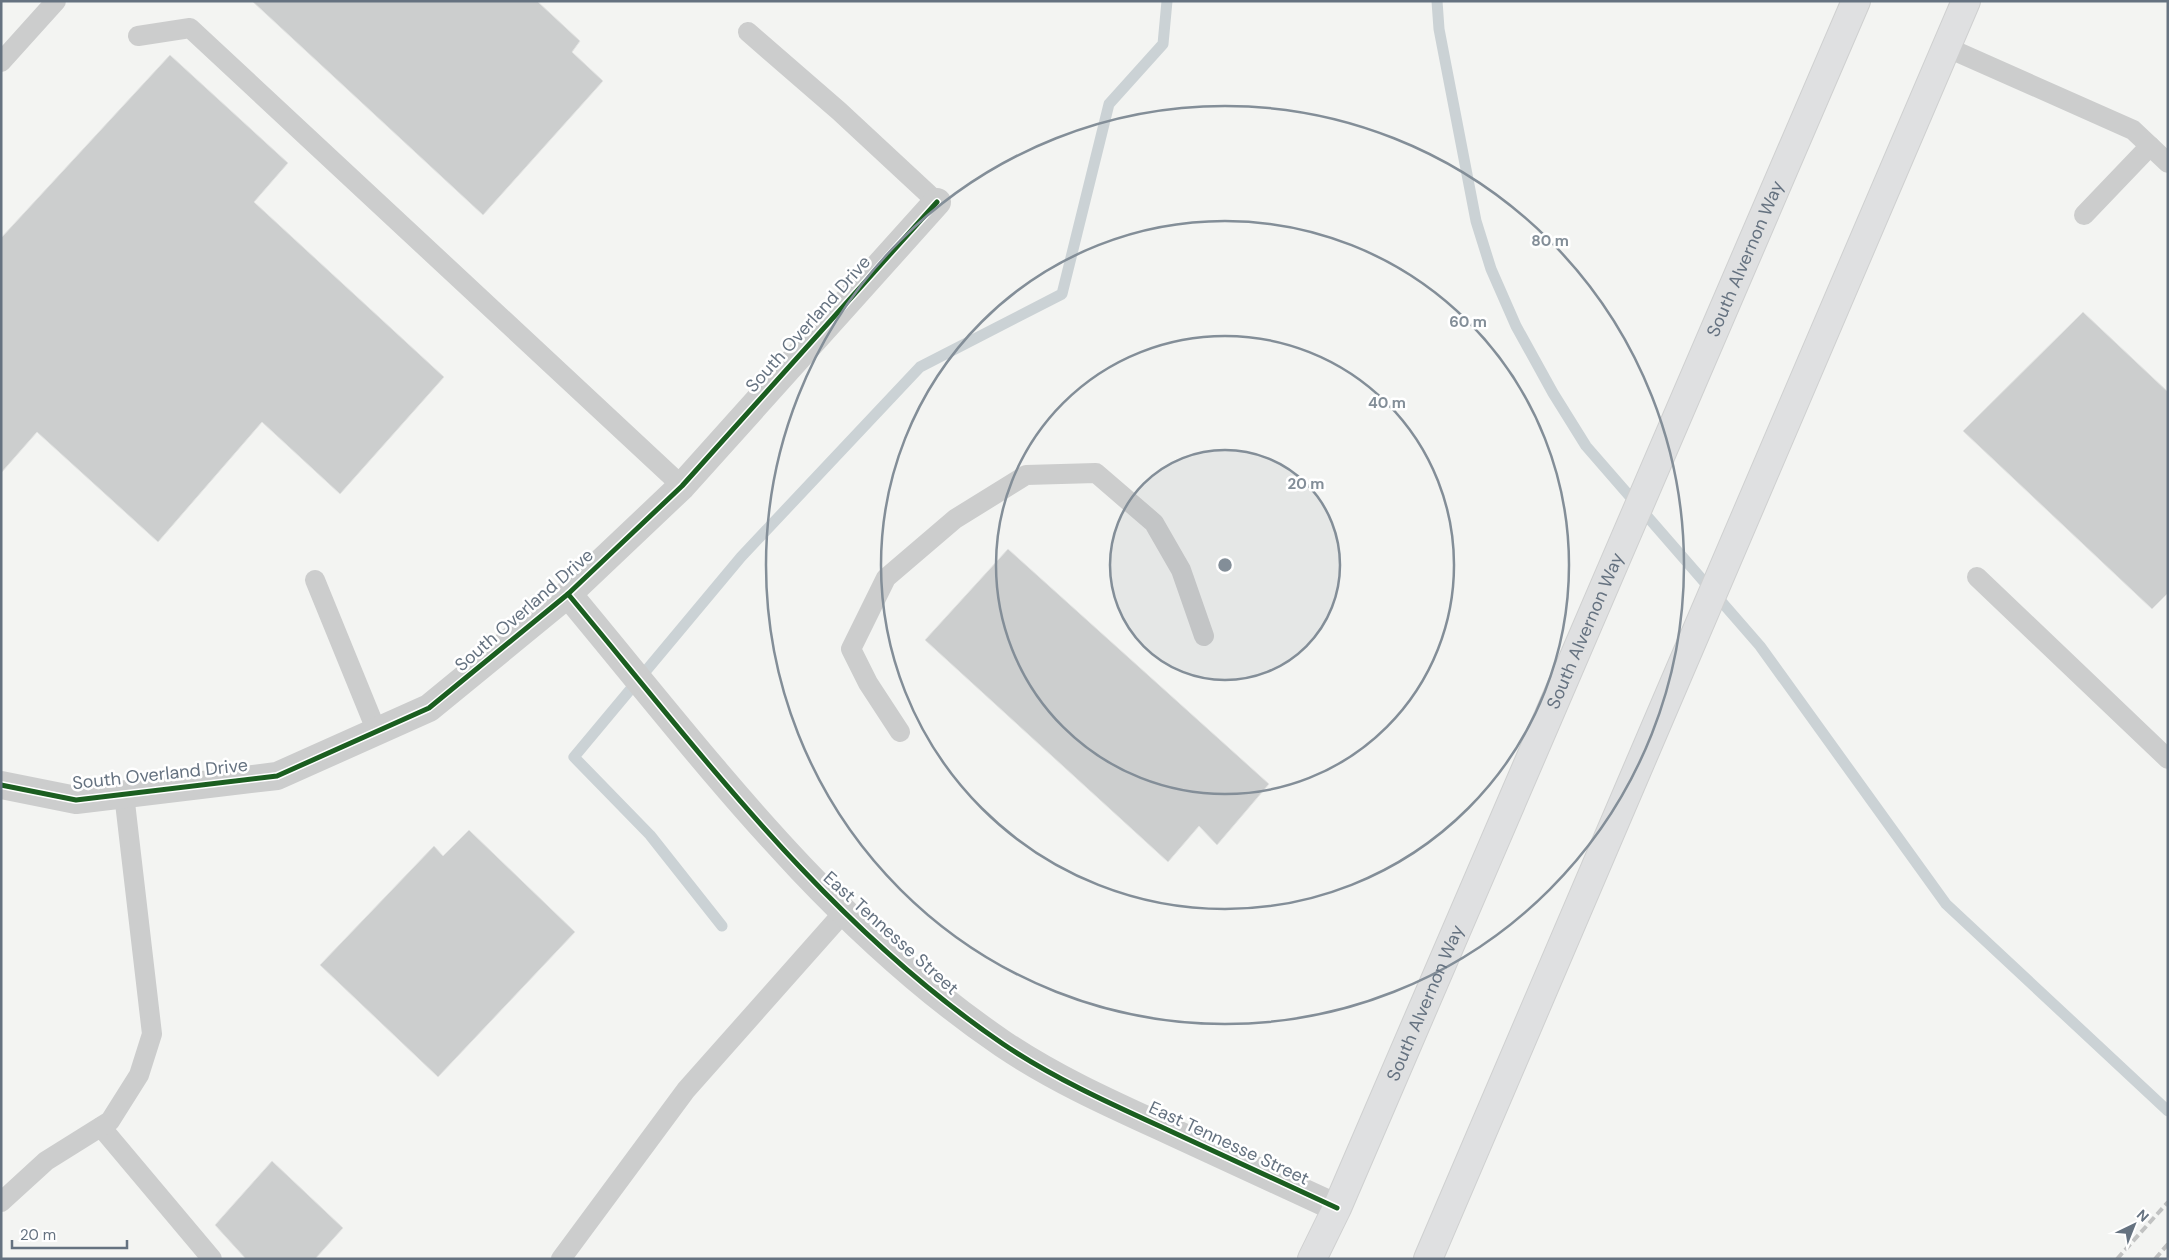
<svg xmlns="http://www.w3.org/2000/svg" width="2169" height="1260" font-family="'DM Sans',sans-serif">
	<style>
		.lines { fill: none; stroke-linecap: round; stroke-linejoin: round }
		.stream { stroke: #cbd2d5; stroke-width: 11 }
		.building { fill: #cccece; stroke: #e2e3e2 }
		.primary-casing { stroke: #cfd0d0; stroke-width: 30 }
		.service { stroke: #cccdcd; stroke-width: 20 }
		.minor { stroke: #cccdcd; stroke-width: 28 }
		.primary { stroke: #dfe0e1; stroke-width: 28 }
		.rail { stroke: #c1c2c2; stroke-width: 4; stroke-dasharray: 8 4; stroke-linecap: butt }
		.cycleway-casing { stroke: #fff; stroke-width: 8 }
		.cycleway { stroke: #1b5e20; stroke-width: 5 }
		.ring { fill: none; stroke: #838e98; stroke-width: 2.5 }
		.labels { text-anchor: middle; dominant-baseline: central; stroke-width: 5; stroke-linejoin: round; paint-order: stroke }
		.street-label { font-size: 18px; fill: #657280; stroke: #fff }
		.centre { fill: #838e98; stroke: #fff; stroke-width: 2.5 }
		.ring-label { font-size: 15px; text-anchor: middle; font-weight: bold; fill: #838e98; stroke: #fff; stroke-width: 5; stroke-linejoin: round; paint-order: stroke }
	</style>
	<rect width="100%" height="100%" fill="#f3f4f2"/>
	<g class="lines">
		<g class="stream">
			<polyline points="1437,1 1439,29 1476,221 1491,269 1516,326 1553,393 1586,446 1760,646 1946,904 2168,1111"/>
			<polyline points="722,926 650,835 574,757 741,557 920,367 1062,294 1109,104 1163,44 1167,1"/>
		</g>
	</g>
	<g class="building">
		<polygon points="252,1 537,1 580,41 572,52 603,81 483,215"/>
		<polygon points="170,55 288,163 254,202 444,377 340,494 262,422 158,542 37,432 1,473 1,238"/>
		<polygon points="2083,312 2168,392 2168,593 2152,609 1963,431"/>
		<polygon points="1008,549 1269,784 1217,845 1199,826 1168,862 925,640"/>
		<polygon points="469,830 575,932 438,1077 320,965 434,846 443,856"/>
		<polygon points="272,1161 343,1228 315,1259 246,1259 215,1225"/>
	</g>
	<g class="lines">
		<defs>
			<g id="primary">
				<path id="s1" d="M1312,1259L1337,1208L1856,1"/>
				<polyline points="1428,1259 1966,1"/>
			</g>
		</defs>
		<use href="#primary" class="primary-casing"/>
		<g class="service">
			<polyline points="748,32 839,111 937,202"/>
			<polyline points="138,36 190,28 682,486"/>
			<polyline points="1946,47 2133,130 2168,163"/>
			<polyline points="1,62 56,1"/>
			<polyline points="2084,215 2150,146"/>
			<polyline points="1977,577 2168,759"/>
			<polyline points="315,580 377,732"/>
			<polyline points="900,732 868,683 851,649 886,578 955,519 1026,475 1096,473 1154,523 1181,570 1204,636"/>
			<polyline points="101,1127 212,1259"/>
			<polyline points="1,1202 46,1161 110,1121 139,1075 152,1034 124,794"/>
			<polyline points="561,1259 686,1090 843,913"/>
		</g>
		<g class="minor">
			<path d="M568,594C703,756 827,924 1003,1044C1055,1079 1111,1104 1168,1130C1224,1156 1280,1182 1337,1208"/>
			<polyline points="1,785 76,800 277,776 429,708 568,594 682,486 937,202"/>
		</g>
		<use href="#primary" class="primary"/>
		<g class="rail">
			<polyline points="2117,1259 2168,1202"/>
			<polyline points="2155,1259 2168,1244"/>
		</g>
		<defs>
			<g id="cycleway">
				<path d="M568,594C703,756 827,924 1003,1044C1055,1079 1111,1104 1168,1130C1224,1156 1280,1182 1337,1208"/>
				<polyline points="1,785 76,800 277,776 429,708 568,594 682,486 937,202"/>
			</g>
		</defs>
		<use href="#cycleway" class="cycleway-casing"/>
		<use href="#cycleway" class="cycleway"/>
	</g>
	<circle cx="1225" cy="565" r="115" fill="#838e98" fill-opacity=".12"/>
	<g class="ring">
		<circle cx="1225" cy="565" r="115"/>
		<circle cx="1225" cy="565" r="229"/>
		<circle cx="1225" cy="565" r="344"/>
		<circle cx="1225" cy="565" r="459"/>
	</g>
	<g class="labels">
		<g class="street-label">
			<text stroke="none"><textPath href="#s1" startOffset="1090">South Alvernon Way</textPath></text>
			<text transform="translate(808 324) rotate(-48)">South Overland Drive</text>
			<text transform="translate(524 610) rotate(-41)">South Overland Drive</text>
			<text stroke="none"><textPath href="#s1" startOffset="685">South Alvernon Way</textPath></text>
			<text transform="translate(160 774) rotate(-6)">South Overland Drive</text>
			<text transform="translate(891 933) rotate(42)">East Tennesse Street</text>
			<text stroke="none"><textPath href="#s1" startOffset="280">South Alvernon Way</textPath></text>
			<text transform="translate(1229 1143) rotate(25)">East Tennesse Street</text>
		</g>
	</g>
	<circle cx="1225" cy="565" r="8" class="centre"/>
	<g class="ring-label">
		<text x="1550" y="246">80 m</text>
		<text x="1468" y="327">60 m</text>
		<text x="1387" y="408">40 m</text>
		<text x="1306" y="489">20 m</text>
	</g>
	<rect width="2169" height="1260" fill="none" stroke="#657280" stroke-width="5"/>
	<g transform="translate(2134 1225) rotate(43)" stroke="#ffffff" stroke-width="4" paint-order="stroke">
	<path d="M0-4L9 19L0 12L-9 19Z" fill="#657280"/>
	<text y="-8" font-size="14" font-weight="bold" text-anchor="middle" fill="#657280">N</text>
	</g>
	<path d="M12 1240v8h115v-8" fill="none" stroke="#657280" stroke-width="2.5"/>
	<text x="20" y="1240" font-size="15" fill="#657280" stroke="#ffffff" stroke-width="4" paint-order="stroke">20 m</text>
</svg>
